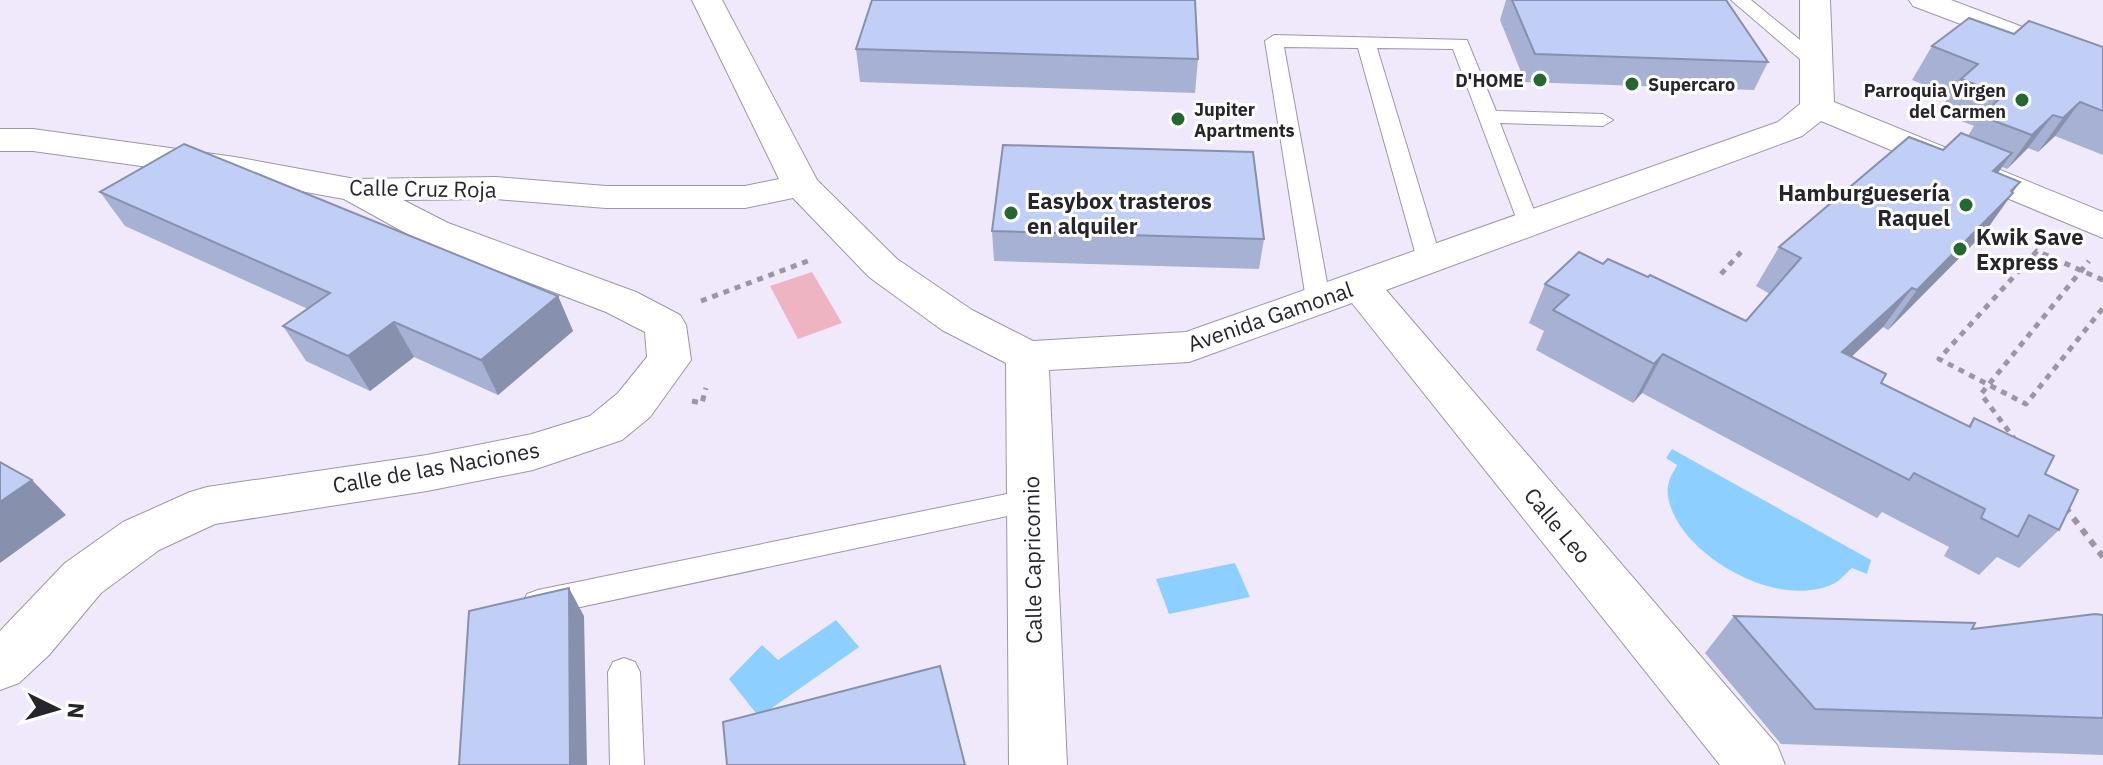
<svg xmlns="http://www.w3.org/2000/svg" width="2103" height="765" font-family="'IBM Plex Sans',sans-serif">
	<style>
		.green { fill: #eeb4c1 }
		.water { fill: #8dd0ff }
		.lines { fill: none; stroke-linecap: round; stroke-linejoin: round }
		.service-casing { stroke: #9c96a7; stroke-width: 2 }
		.minor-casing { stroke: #9c96a7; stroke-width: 2 }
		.path-far1 { stroke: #9b96a4; stroke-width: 5; stroke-dasharray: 6 6; stroke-linecap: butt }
		.path { stroke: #9b96a4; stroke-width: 6; stroke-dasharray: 7 7; stroke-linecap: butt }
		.service { fill: #fff; fill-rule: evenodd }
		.minor { fill: #fff; fill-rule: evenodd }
		.wall { fill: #a6b1d3 }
		.shaded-wall { fill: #8790ac }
		.building { fill: #c1cef5; stroke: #8790ac; stroke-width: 2 }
		.poi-dot { fill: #266630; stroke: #fff; stroke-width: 3 }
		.labels { text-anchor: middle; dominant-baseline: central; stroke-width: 6; stroke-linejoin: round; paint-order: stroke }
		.far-poi-label { font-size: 18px; font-weight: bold; fill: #27252c; stroke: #fff; text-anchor: end }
		.street-label { font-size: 22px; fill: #27252c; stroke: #fff }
		.poi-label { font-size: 22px; font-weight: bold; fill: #27252c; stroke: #fff; text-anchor: start }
	</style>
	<rect width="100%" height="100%" fill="#f0e9fc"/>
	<polygon class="green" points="812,272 842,323 798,339 770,286"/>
	<g class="water">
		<path d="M1672,449L1871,560L1867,574L1852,568C1846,573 1840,581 1833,584C1781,608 1699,564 1675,517C1670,507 1665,493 1669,482C1670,476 1675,470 1677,465L1666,458Z"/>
		<polygon points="1235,563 1250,597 1169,614 1156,579"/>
		<polygon points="836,620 859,647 759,717 729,679 762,645 778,660"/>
	</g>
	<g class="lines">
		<defs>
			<g id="service">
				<polygon points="1731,0 1751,0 1822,58 1824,62 1822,66 1808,66"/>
				<polygon points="1274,35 1467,40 1496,111 1603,114 1613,120 1603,126 1500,123 1539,223 1536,228 1520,228 1453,49 1377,48 1441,259 1437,264 1421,264 1417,259 1358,48 1284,47 1330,299 1327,305 1309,305 1306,299 1265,41"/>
				<polygon points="1031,489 1041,492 1045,500 1041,508 1031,511 538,616 527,612 523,603 527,594 538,590"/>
				<polygon points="624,658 635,662 640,672 644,765 610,765 608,672 613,662"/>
			</g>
			<g id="minor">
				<polygon points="692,0 722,0 817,180 897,259 972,310 1033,341 1186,332 1778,122 1800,104 1800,0 1830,0 1834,102 2103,212 2103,238 1821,121 1802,136 1386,290 1777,745 1785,765 1720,765 1352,303 1189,362 1049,370 1067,765 1009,765 1006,363 942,330 869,277 793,198 745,208 606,208 496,199 403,200 448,223 636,292 680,315 686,325 691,360 650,417 622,440 533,470 427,491 215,524 159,550 101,593 49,655 19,683 0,690 0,631 65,563 123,522 190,492 207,487 427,455 532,434 590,416 618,393 647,357 645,332 606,312 420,241 344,199 235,179 33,151 0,151 0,129 33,129 235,157 355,179 496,177 606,186 745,186 779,179"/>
				<polygon points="1909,0 1951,0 2103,57 2103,78 1913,6"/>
			</g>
		</defs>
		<use href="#service" class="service-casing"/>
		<use href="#minor" class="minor-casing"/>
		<g class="path-far1">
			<polyline points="1721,274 1741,252"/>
			<polyline points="2103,280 2037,251 1939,359 2026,404 2103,308"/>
			<polyline points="701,301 813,259"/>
			<polyline points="692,401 702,403 706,388"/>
			<polyline points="2016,441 1981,394 2089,261"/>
		</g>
		<polyline class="path" points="2065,507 2103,557"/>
		<use href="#service" class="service"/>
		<use href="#minor" class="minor"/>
	</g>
	<g class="wall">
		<polygon points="1506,0 1726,0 1768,62 1754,90 1525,82 1500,20"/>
		<polygon points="2014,34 2103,47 2103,155 2055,136 2038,152 2028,148 2007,169 2002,167 1998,173 2013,193 1985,232 1888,330 1883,327 1851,357 1881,383 1968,426 1974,418 2045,474 2059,530 2019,568 1997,557 1979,575 1944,556 1949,547 1882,512 1877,518 1642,393 1633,403 1536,350 1544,331 1529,323 1545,284 1603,264 1746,321 1770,294 1756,286 1779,247 1968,136 1974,126 1939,112 1950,95 1912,80 1932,46"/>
		<polygon points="856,49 1198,59 1195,93 860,82"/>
		<polygon points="100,192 558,296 573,331 498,395 414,357 370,391 306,361 283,326 308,309 125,226"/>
		<polygon points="992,231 1264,239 1259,269 994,261"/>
		<polygon points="2103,615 2103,755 1781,744 1705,653 1734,616 1972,629"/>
	</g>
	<g class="shaded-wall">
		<polygon points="2080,102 2055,136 2038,152 2063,118"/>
		<polygon points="2053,115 2028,148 2007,169 2032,135"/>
		<polygon points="2012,153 1984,192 1993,171"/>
		<polygon points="2020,182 1985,232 1888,330 1917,290"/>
		<polygon points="1912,288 1883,327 1814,392 1842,352"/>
		<polygon points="558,296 573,331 498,395 481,360"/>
		<polygon points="394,322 414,357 370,391 348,356"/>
		<polygon points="1663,354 1642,393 1633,403 1654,364"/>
		<polygon points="32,480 66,515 0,563 0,502"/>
		<polygon points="569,588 584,616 587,765 570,765"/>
	</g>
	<g class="building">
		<polygon points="872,0 1195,0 1198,59 856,49"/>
		<polygon points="1512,0 1726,0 1768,62 1535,54"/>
		<polygon points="1969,18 2014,34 2029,21 2103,47 2103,111 2080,102 2063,118 2053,115 2032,135 1981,116 2003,95 1961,79 1978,64 1932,46"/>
		<polygon points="1961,133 2012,153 1993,171 2020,182 2011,191 2013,193 1917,290 1912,288 1842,352 1886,374 1881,383 1970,427 1974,418 2054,456 2045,474 2078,490 2059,530 2029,515 2018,537 1981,518 1985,509 1914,473 1909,480 1663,354 1654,364 1553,310 1569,295 1545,284 1579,252 1603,264 1608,259 1648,277 1650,275 1746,321 1801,258 1779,247 1909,137 1943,150"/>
		<polygon points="184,144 558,296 481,360 394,322 348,356 283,326 330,293 100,192"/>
		<polygon points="1003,145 1253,152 1264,239 992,231"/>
		<polygon points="0,462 32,480 0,502"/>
		<polygon points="569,588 570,765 459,765 469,611"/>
		<polygon points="2095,614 2103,615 2103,718 1815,709 1734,616 1975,623 1972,629"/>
		<polygon points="940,666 965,765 727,765 723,722"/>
	</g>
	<g class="poi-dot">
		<circle cx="1540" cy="80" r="8"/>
		<circle cx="1632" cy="84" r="8"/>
		<circle cx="2022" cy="100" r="8"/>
		<circle cx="1178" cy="119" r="8"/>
		<circle cx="1966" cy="205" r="8"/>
		<circle cx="1011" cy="213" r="8"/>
		<circle cx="1960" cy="249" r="8"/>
	</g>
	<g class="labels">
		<g class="far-poi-label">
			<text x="1524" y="80">D'HOME</text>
			<text x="1648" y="84" text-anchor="start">Supercaro</text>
			<text x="2006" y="90">Parroquia Virgen<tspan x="2006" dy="21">del Carmen</tspan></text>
			<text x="1194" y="109" text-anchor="start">Jupiter<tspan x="1194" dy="21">Apartments</tspan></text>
		</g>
		<g class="street-label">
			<text transform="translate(423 188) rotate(1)">Calle Cruz Roja</text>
			<text transform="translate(1270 316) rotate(-19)">Avenida Gamonal</text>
			<text transform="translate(436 467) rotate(-10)">Calle de las Naciones</text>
			<text transform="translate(1558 525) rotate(50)">Calle Leo</text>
			<text transform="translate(1032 560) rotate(-91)">Calle Capricornio</text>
		</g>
		<g class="poi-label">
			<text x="1950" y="192" text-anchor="end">Hamburguesería<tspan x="1950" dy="25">Raquel</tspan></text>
			<text x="1027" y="200">Easybox trasteros<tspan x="1027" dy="25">en alquiler</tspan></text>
			<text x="1976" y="236">Kwik Save<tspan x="1976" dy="25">Express</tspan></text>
		</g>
	</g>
	<g transform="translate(56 709) rotate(95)" stroke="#ffffff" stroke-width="6" paint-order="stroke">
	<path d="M0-6L14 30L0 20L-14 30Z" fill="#27252c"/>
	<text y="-12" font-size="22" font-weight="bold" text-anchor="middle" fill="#27252c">N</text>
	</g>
</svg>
